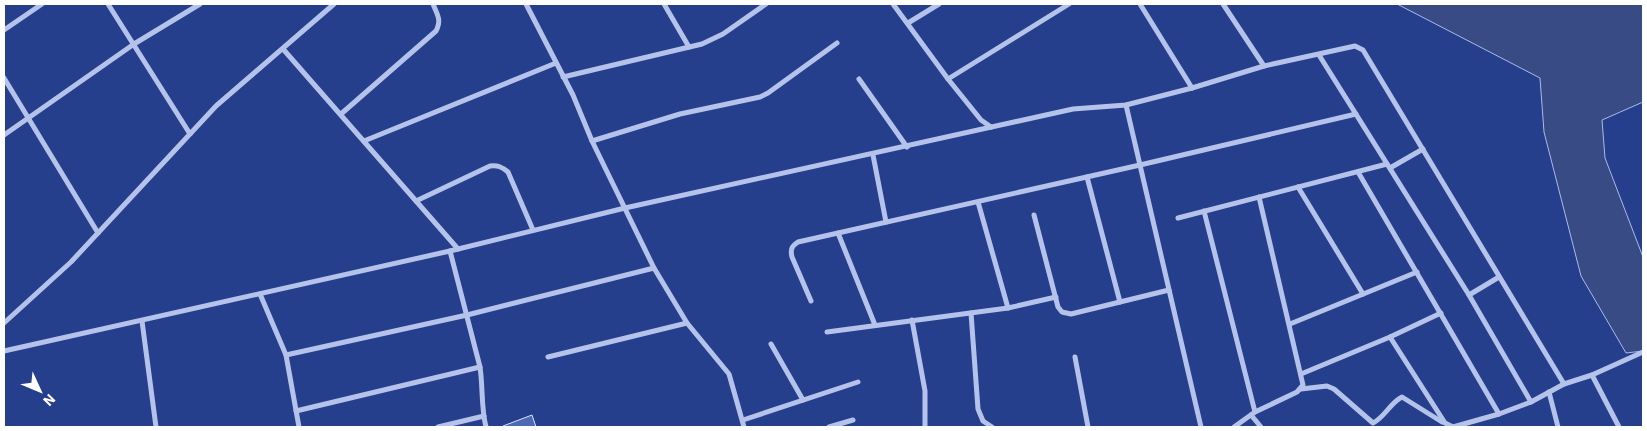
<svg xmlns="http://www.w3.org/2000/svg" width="1647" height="431" font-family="'IBM Plex Sans',sans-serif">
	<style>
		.water { fill: #394b85; stroke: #a9bbeb }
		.building { fill: #4e69b3; stroke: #d9e1f8 }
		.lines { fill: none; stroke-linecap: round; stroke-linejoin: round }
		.minor { stroke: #b5c3eb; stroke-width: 5 }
	</style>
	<rect width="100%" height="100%" fill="#263f8d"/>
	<polygon class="water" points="1397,4 1643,4 1643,102 1602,120 1605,158 1643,257 1643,351 1626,353 1581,276 1544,132 1540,78"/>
	<polygon class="building" points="532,415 536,427 503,427 503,426"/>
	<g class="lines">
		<g class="minor">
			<polyline points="108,4 190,134"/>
			<polyline points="526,4 573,95 592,141 654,268 687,323 729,374 744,427"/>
			<polyline points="664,4 689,47"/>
			<polyline points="893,4 948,79 981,120 991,127"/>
			<polyline points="1140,4 1192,88"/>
			<polyline points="1223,4 1264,66"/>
			<polyline points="908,23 939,4"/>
			<polyline points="4,30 42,4"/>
			<polyline points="283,49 458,249"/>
			<polyline points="1319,55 1469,295 1531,402"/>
			<polyline points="563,77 702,44 723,34 766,4"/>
			<polyline points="4,78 98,233"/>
			<polyline points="859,79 907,147"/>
			<polyline points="948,79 1069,4"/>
			<polyline points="1126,105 1201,427"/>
			<path d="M341,114L436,31C442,20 437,14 433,4"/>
			<polyline points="4,135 134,44 200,4"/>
			<polyline points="364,141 556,63"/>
			<polyline points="592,141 680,114 760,97 768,93 837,43"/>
			<polyline points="873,155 886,222"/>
			<polyline points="1390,168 1423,149"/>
			<polyline points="1358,172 1499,414"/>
			<polyline points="1087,177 1120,302"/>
			<polyline points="1298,187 1363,294"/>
			<path d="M416,201L490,166C498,165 502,167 508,172L533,230"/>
			<polyline points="978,202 1008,308"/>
			<polyline points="1204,211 1255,412"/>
			<polyline points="1034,215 1058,307 1062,312 1071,314 1169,290"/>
			<polyline points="1178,218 1387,164"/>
			<polyline points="838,233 875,325"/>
			<path d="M450,251L480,367C483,387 481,408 486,427"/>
			<polyline points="260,294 286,355 299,427"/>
			<polyline points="1469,295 1499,277"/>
			<path d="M811,301L792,257C790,249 792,246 798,242L1140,165L1356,114"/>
			<polyline points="971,313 978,409 983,421 992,427"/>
			<polyline points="912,320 925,391 925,427"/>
			<polyline points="142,321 156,427"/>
			<polyline points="4,323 71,262 216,106 334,4"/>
			<polyline points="1290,324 1417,272"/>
			<polyline points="827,332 1008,308 1056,297"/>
			<polyline points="1390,337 1445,423 1453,427 1499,414 1531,402 1564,384 1592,375 1643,352"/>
			<polyline points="771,344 803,400"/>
			<polyline points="4,351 450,251 625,208 1073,109 1126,105 1192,88 1264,66 1355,46 1363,50 1564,384"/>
			<polyline points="286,355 467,315 654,268"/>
			<polyline points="548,357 687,323"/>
			<polyline points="1075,357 1088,427"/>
			<polyline points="1301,374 1390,337 1441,313"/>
			<polyline points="1592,375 1619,427"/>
			<path d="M1301,389L1327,386L1334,389L1373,423C1385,417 1390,403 1402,397L1442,422"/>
			<polyline points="1549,392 1558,427"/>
			<polyline points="296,411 480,367"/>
			<polyline points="1251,415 1261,427"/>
			<polyline points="743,420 858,382"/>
			<polyline points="438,427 484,416"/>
			<polyline points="829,427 853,420"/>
			<polyline points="1234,427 1255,412 1297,392 1303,385 1259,197"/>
		</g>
	</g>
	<rect width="1647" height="431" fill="none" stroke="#ffffff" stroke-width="10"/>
	<g transform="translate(40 391) rotate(134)" stroke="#263f8d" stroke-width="4" paint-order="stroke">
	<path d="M0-4L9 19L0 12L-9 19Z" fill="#ffffff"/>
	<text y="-8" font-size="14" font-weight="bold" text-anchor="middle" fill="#ffffff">N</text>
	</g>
</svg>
